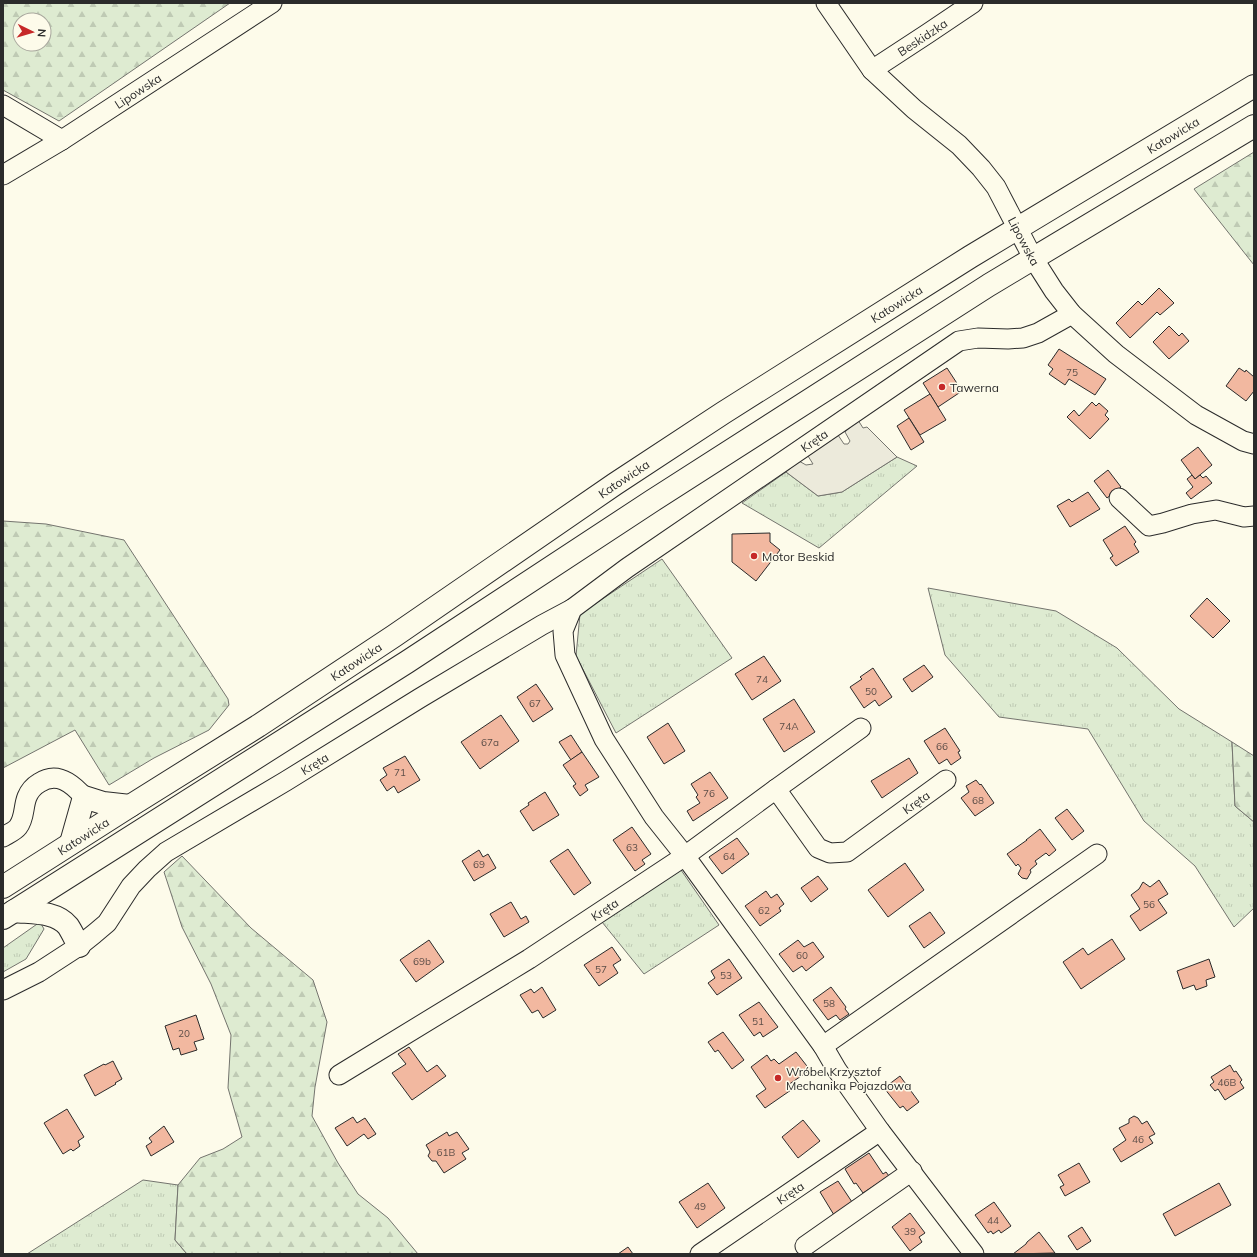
<svg xmlns="http://www.w3.org/2000/svg" width="1257" height="1257" font-family="Mulish,sans-serif">
	<style>
		.grass { fill: url(#grass-tufts); stroke: #74746e }
		.forest { fill: url(#forest-firs); stroke: #74746e; fill-rule: evenodd }
		.parking { fill: #eceadb; stroke: #74746e }
		.building { fill: #f2b8a0; stroke: #2b2b2b }
		.lines { fill: none; stroke-linecap: round; stroke-linejoin: round }
		.minor-casing { stroke: #2b2b2b; stroke-width: 21 }
		.major-casing { stroke: #2b2b2b; stroke-width: 24 }
		.minor { stroke: #fdfbea; stroke-width: 19 }
		.major { stroke: #fdfbea; stroke-width: 22 }
		.poi-dot { fill: #c62828; stroke: #fdfbea; stroke-width: 1.5 }
		.labels { text-anchor: middle; dominant-baseline: central; stroke-width: 3; stroke-linejoin: round; paint-order: stroke }
		.number-label { font-size: 10px; fill: #5d4e48 }
		.street-label { font-size: 12px; fill: #2b2b2b; stroke: #fdfbea }
		.poi-label { font-size: 12px; fill: #2b2b2b; stroke: #fdfbea; text-anchor: start }
	</style>
	<defs>
		<pattern id="grass-tufts" width="24" height="20" patternUnits="userSpaceOnUse"><rect width="24" height="20" fill="#deebd1"/><path d="M3 7l-1-3M5 7V3M7 7l1-3M15 17l-1-3M17 17v-4M19 17l1-3" fill="none" stroke="#bfcab4"/></pattern>
		<pattern id="forest-firs" width="22" height="20" patternUnits="userSpaceOnUse"><rect width="22" height="20" fill="#deebd1"/><path d="M5 1l3.5 6h-7zM16 11l3.5 6h-7z" fill="#bfcab4"/></pattern>
	</defs>
	<rect width="100%" height="100%" fill="#fdfbea"/>
	<g class="grass">
		<polygon points="897,457 917,466 819,548 742,503 786,472 818,496 842,492"/>
		<polygon points="662,559 732,658 616,733 576,656 580,614"/>
		<polygon points="928,588 1056,611 1117,648 1179,709 1232,742 1235,806 1254,822 1254,908 1234,927 1195,866 1144,821 1088,729 999,717 945,655"/>
		<polygon points="681,870 719,925 644,974 602,922"/>
		<polygon points="40,922 44,929 26,959 3,972 3,948"/>
		<polygon points="143,1180 178,1185 175,1240 187,1254 27,1254"/>
	</g>
	<g class="forest">
		<path d="M3,3H230L59,121L3,90ZM20,20H44V44H20Z"/>
		<polygon points="1254,152 1254,265 1194,189"/>
		<polygon points="3,521 46,524 124,540 228,699 229,705 209,730 154,758 109,785 75,730 3,768"/>
		<polygon points="1232,742 1254,756 1254,822 1235,806"/>
		<polygon points="182,856 251,928 313,980 327,1022 315,1087 312,1116 338,1163 358,1194 388,1218 418,1254 187,1254 175,1240 178,1185 200,1158 223,1149 242,1137 228,1088 231,1035 211,984 182,927 164,872"/>
	</g>
	<polygon class="parking" points="858,420 863,428 867,427 897,457 842,492 818,496 786,472 799,461 806,465 813,464 808,456 838,435 844,444 848,444 850,441 845,432"/>
	<g class="building">
		<polygon points="1159,288 1174,303 1160,315 1157,312 1130,338 1116,323 1138,301 1142,305"/>
		<polygon points="1169,326 1179,336 1182,333 1189,341 1169,359 1153,342"/>
		<polygon points="1059,349 1106,379 1095,395 1069,379 1065,385 1049,374 1053,369 1048,365"/>
		<polygon points="947,368 962,391 938,407 923,383"/>
		<polygon points="1239,368 1245,372 1246,370 1254,377 1254,391 1246,401 1226,386"/>
		<polygon points="930,394 946,420 920,435 904,410"/>
		<polygon points="1092,402 1096,406 1099,403 1108,411 1105,415 1109,419 1090,439 1067,417 1074,410 1079,416"/>
		<polygon points="909,418 924,442 911,450 897,426"/>
		<polygon points="1198,447 1212,465 1195,479 1181,460"/>
		<polygon points="1108,470 1121,487 1107,498 1094,481"/>
		<polygon points="1192,475 1195,479 1200,475 1203,478 1206,476 1212,483 1191,499 1186,493 1193,487 1187,479"/>
		<polygon points="1088,492 1100,509 1070,527 1057,506 1069,499 1072,502"/>
		<polygon points="1125,526 1136,542 1134,544 1139,552 1116,566 1110,558 1113,556 1103,540"/>
		<polygon points="770,533 770,542 780,550 756,581 732,562 732,534"/>
		<polygon points="1207,598 1230,621 1213,638 1190,616"/>
		<polygon points="764,656 781,681 752,700 735,674"/>
		<polygon points="924,665 933,677 912,692 903,679"/>
		<polygon points="873,668 892,697 879,706 875,700 864,708 850,687 862,679 860,677"/>
		<polygon points="536,684 553,709 533,722 517,697"/>
		<polygon points="794,699 815,732 784,752 763,719"/>
		<polygon points="501,715 519,741 480,769 461,742"/>
		<polygon points="668,723 685,751 664,764 647,737"/>
		<polygon points="945,728 960,751 958,752 961,758 951,765 947,759 939,764 924,741"/>
		<polygon points="571,735 582,752 571,760 559,742"/>
		<polygon points="582,752 599,777 585,785 588,790 580,796 573,786 576,784 563,765"/>
		<polygon points="405,756 420,780 398,793 394,786 387,791 380,780 387,775 383,768"/>
		<polygon points="909,758 918,773 882,798 871,781"/>
		<polygon points="710,772 728,798 693,821 687,811 700,803 696,797 698,795 691,784"/>
		<polygon points="976,780 980,785 981,784 994,803 975,816 961,798 969,792 966,786"/>
		<polygon points="545,792 559,815 533,831 520,811 529,805 528,803"/>
		<polygon points="1067,809 1084,831 1072,840 1055,818"/>
		<polygon points="632,827 651,854 642,860 645,864 635,871 613,840"/>
		<polygon points="1040,829 1056,850 1049,856 1046,853 1035,861 1037,864 1030,870 1031,872 1027,879 1022,878 1018,874 1021,868 1018,864 1016,866 1007,854 1027,840 1026,840"/>
		<polygon points="737,838 749,854 722,874 709,857"/>
		<polygon points="568,849 591,883 574,895 550,861"/>
		<polygon points="479,850 483,857 488,854 496,868 474,881 462,861"/>
		<polygon points="905,863 924,890 888,917 868,890"/>
		<polygon points="818,876 828,889 811,902 801,888"/>
		<polygon points="1159,880 1168,894 1158,900 1167,913 1140,931 1130,916 1140,909 1131,895 1139,889 1143,882 1150,887"/>
		<polygon points="766,891 771,898 777,894 784,904 779,908 781,911 760,926 745,906"/>
		<polygon points="511,902 521,919 526,916 529,922 504,937 490,914"/>
		<polygon points="930,912 945,933 924,948 909,926"/>
		<polygon points="1112,939 1125,959 1081,989 1063,962 1083,948 1088,955"/>
		<polygon points="429,940 444,962 416,982 400,960"/>
		<polygon points="798,940 804,947 813,942 824,957 806,971 802,966 793,972 779,954"/>
		<polygon points="612,947 621,960 613,965 618,973 599,986 584,965"/>
		<polygon points="729,959 742,978 717,995 708,983 715,978 711,971"/>
		<polygon points="1209,959 1215,977 1206,980 1207,986 1196,990 1194,985 1183,989 1177,971"/>
		<polygon points="542,987 556,1010 543,1018 538,1010 532,1013 520,995 531,989 534,993"/>
		<polygon points="831,987 846,1007 845,1009 849,1014 840,1020 836,1015 828,1020 813,1000"/>
		<polygon points="759,1002 778,1027 763,1037 760,1032 754,1036 739,1015"/>
		<polygon points="196,1015 204,1039 194,1042 197,1050 181,1055 179,1048 173,1050 165,1026"/>
		<polygon points="723,1032 744,1060 732,1069 718,1050 715,1052 708,1042"/>
		<polygon points="409,1047 427,1072 437,1065 446,1076 412,1100 392,1073 406,1064 398,1054"/>
		<polygon points="796,1052 810,1070 788,1085 791,1090 765,1108 756,1096 766,1089 751,1067 767,1055 771,1061 774,1059 779,1064"/>
		<polygon points="113,1061 122,1079 115,1083 116,1084 95,1096 84,1075 104,1064 105,1065"/>
		<polygon points="1230,1065 1234,1072 1236,1071 1242,1080 1240,1082 1244,1088 1225,1100 1218,1089 1215,1091 1210,1085 1214,1082 1211,1077"/>
		<polygon points="900,1076 919,1102 907,1111 903,1106 900,1108 884,1088"/>
		<polygon points="67,1109 84,1137 78,1141 80,1146 73,1151 71,1149 63,1154 44,1123"/>
		<polygon points="1134,1116 1138,1118 1142,1124 1147,1121 1155,1134 1149,1137 1153,1143 1121,1162 1113,1149 1126,1140 1119,1128 1129,1123 1129,1119"/>
		<polygon points="353,1117 357,1123 365,1118 376,1134 368,1139 364,1134 347,1146 335,1128"/>
		<polygon points="803,1120 820,1141 798,1158 782,1137"/>
		<polygon points="164,1126 174,1142 151,1156 146,1146 152,1142 149,1138"/>
		<polygon points="447,1132 449,1136 457,1132 469,1149 462,1153 466,1159 444,1173 436,1161 432,1161 428,1156 430,1152 426,1145"/>
		<polygon points="869,1153 883,1174 886,1172 889,1176 863,1193 856,1183 854,1184 845,1169"/>
		<polygon points="1079,1163 1090,1182 1065,1196 1060,1187 1064,1185 1058,1175"/>
		<polygon points="838,1181 852,1202 834,1215 820,1192"/>
		<polygon points="708,1183 725,1208 697,1228 679,1202"/>
		<polygon points="1219,1183 1231,1205 1175,1236 1163,1214"/>
		<polygon points="994,1202 1011,1226 1001,1233 999,1230 993,1234 991,1231 988,1233 975,1215"/>
		<polygon points="910,1213 925,1233 919,1237 922,1242 910,1251 892,1227"/>
		<polygon points="1082,1227 1091,1241 1077,1250 1068,1236"/>
		<polygon points="1039,1232 1055,1253 1013,1254 1026,1244 1027,1242"/>
		<polygon points="628,1247 633,1254 618,1254"/>
	</g>
	<g class="lines">
		<defs>
			<g id="minor">
				<path id="s1" d="M826,3L872,70L914,109L959,145L981,168L996,187L1033,258L1054,291L1072,314L1116,354L1196,415L1243,441L1254,444"/>
				<path id="s2" d="M872,70L927,34L973,3"/>
				<path id="s3" d="M3,105L62,140L272,3"/>
				<polyline points="3,175 62,140"/>
				<polyline points="1119,498 1149,526 1163,523 1192,514 1216,510 1244,517 1254,516"/>
				<polyline points="776,789 861,728"/>
				<path d="M3,837C8,834 15,831 18,827C25,818 23,807 27,797C29,792 34,786 39,783C57,771 72,783 84,797"/>
				<path id="s4" d="M3,990L39,972L79,946L94,934L107,923L131,886L147,869L166,852L286,781L420,698L542,625L572,609"/>
				<polyline points="823,1046 1097,854"/>
				<path id="s5" d="M339,1075L529,959L685,856L776,789L818,848L830,853L847,852L946,780"/>
				<polyline points="805,1246 912,1171"/>
				<path id="s6" d="M700,1254L880,1131"/>
				<path id="s7" d="M974,1254L880,1131L837,1070L823,1046L685,856L654,817L604,739L565,655L563,631L572,609L627,568L959,341L978,338L1008,339L1023,338L1038,333L1072,314"/>
			</g>
			<g id="major">
				<polyline points="71,843 84,797 103,803 130,806"/>
				<path id="s8" d="M3,887L130,806L258,726L394,636L615,484L723,413L970,257L1254,86"/>
				<path d="M14,911C32,913 56,911 68,926C72,932 75,939 79,946"/>
				<polyline points="3,918 407,662 652,501 989,285 1254,126"/>
			</g>
		</defs>
		<use href="#minor" class="minor-casing"/>
		<use href="#major" class="major-casing"/>
		<use href="#minor" class="minor"/>
		<use href="#major" class="major"/>
	</g>
	<g class="poi-dot">
		<circle cx="942" cy="387" r="4"/>
		<circle cx="754" cy="556" r="4"/>
		<circle cx="778" cy="1078" r="4"/>
	</g>
	<g class="labels">
		<g class="number-label">
			<text x="1072" y="372">75</text>
			<text x="762" y="679">74</text>
			<text x="871" y="691">50</text>
			<text x="535" y="703">67</text>
			<text x="789" y="726">74A</text>
			<text x="490" y="742">67a</text>
			<text x="942" y="746">66</text>
			<text x="400" y="772">71</text>
			<text x="709" y="793">76</text>
			<text x="978" y="800">68</text>
			<text x="632" y="847">63</text>
			<text x="729" y="856">64</text>
			<text x="479" y="864">69</text>
			<text x="1149" y="904">56</text>
			<text x="764" y="910">62</text>
			<text x="802" y="955">60</text>
			<text x="422" y="961">69b</text>
			<text x="601" y="969">57</text>
			<text x="726" y="975">53</text>
			<text x="829" y="1003">58</text>
			<text x="758" y="1021">51</text>
			<text x="184" y="1033">20</text>
			<text x="1227" y="1082">46B</text>
			<text x="1138" y="1139">46</text>
			<text x="446" y="1152">61B</text>
			<text x="700" y="1206">49</text>
			<text x="993" y="1220">44</text>
			<text x="910" y="1231">39</text>
		</g>
		<g class="street-label">
			<text stroke="none"><textPath href="#s2" startOffset="60">Beskidzka</textPath></text>
			<text stroke="none"><textPath href="#s3" startOffset="159">Lipowska</textPath></text>
			<text stroke="none"><textPath href="#s8" startOffset="1391">Katowicka</textPath></text>
			<text stroke="none"><textPath href="#s1" startOffset="313">Lipowska</textPath></text>
			<text stroke="none"><textPath href="#s8" startOffset="1067">Katowicka</textPath></text>
			<text stroke="none"><textPath href="#s7" startOffset="1070">Kręta</textPath></text>
			<text stroke="none"><textPath href="#s8" startOffset="743">Katowicka</textPath></text>
			<text stroke="none"><textPath href="#s8" startOffset="419">Katowicka</textPath></text>
			<text stroke="none"><textPath href="#s4" startOffset="390">Kręta</textPath></text>
			<text stroke="none"><textPath href="#s5" startOffset="710">Kręta</textPath></text>
			<text stroke="none"><textPath href="#s8" startOffset="95">Katowicka</textPath></text>
			<text stroke="none"><textPath href="#s5" startOffset="313">Kręta</textPath></text>
			<text stroke="none"><textPath href="#s6" startOffset="109">Kręta</textPath></text>
		</g>
		<g class="poi-label">
			<text x="950" y="387">Tawerna</text>
			<text x="762" y="556">Motor Beskid</text>
			<text x="786" y="1071">Wróbel Krzysztof<tspan x="786" dy="14">Mechanika Pojazdowa</tspan></text>
		</g>
	</g>
	<rect width="1257" height="1257" fill="none" stroke="#2b2b2b" stroke-width="8"/>
	<g transform="translate(32 32) rotate(95)"><circle r="19" fill="#fdfbea" stroke="#a9a89e"/>
	<path d="M0-3L7 15L0 10L-7 15Z" fill="#c62828"/>
	<text y="-6" font-size="11" font-weight="bold" text-anchor="middle" fill="#2b2b2b">N</text>
	</g>
</svg>
